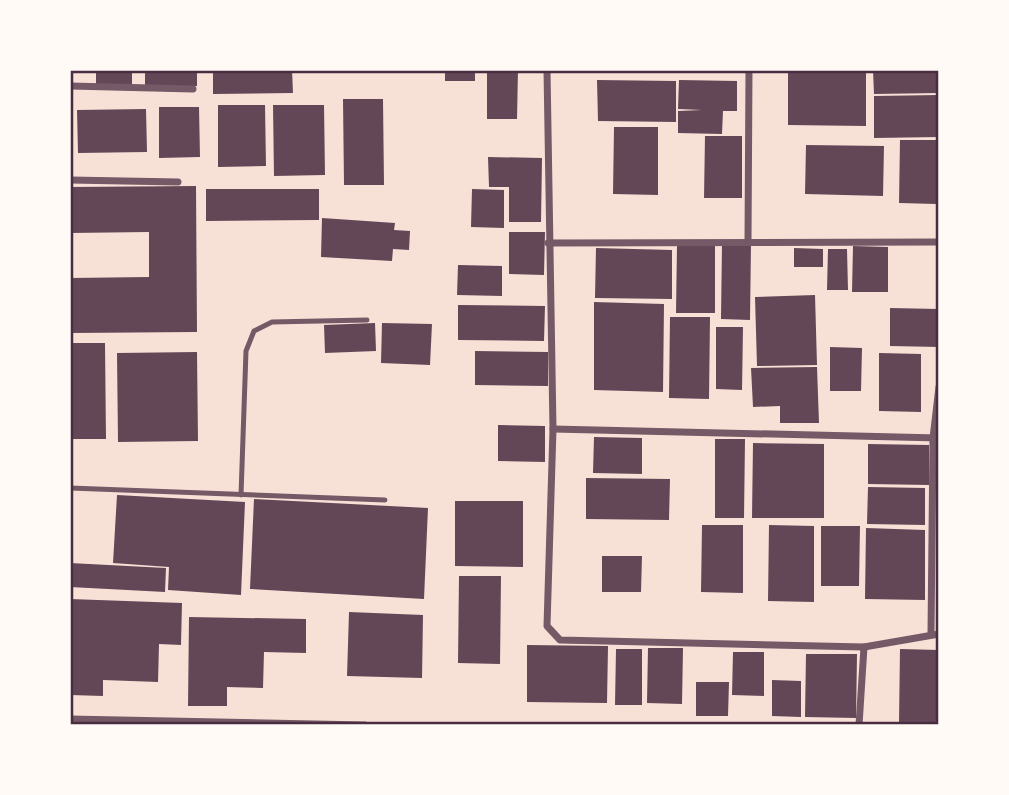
<svg xmlns="http://www.w3.org/2000/svg" width="1009" height="795" font-family="Spectral,serif">
	<style>
		.building { fill: #644757 }
		.lines { fill: none; stroke-linecap: round; stroke-linejoin: round }
		.service { stroke: #755966; stroke-width: 5 }
		.minor { stroke: #755966; stroke-width: 7 }
		.neatline { fill: none; stroke: #4a2c40; stroke-width: 2.5 }
	</style>
	<rect width="100%" height="100%" fill="#f7e1d7"/>
	<g class="building">
		<rect x="96" y="70" width="36" height="14"/>
		<polygon points="145,70 197,70 197,86 145,87"/>
		<polygon points="213,70 292,70 293,93 213,94"/>
		<rect x="445" y="70" width="30" height="11"/>
		<polygon points="487,70 518,70 517,119 487,119"/>
		<polygon points="788,70 866,70 866,126 788,125"/>
		<polygon points="873,70 939,70 939,93 874,94"/>
		<polygon points="597,80 676,81 676,122 598,121"/>
		<polygon points="679,80 737,81 737,111 723,111 722,134 678,133 678,111 702,110 678,109"/>
		<polygon points="939,95 939,137 874,138 874,96"/>
		<polygon points="343,99 383,99 384,185 344,185"/>
		<polygon points="218,105 265,105 266,166 218,167"/>
		<polygon points="273,105 324,105 325,175 274,176"/>
		<polygon points="159,107 199,107 200,157 159,158"/>
		<polygon points="146,109 147,152 78,153 77,110"/>
		<polygon points="614,127 658,127 658,195 613,194"/>
		<polygon points="705,136 742,136 742,198 704,198"/>
		<polygon points="900,140 936,140 936,204 899,203"/>
		<polygon points="806,145 884,146 883,196 805,194"/>
		<polygon points="488,157 542,158 541,222 509,222 509,187 489,187"/>
		<polygon points="196,186 197,332 70,333 70,278 149,277 149,232 70,233 70,187"/>
		<polygon points="206,189 319,189 319,220 206,221"/>
		<polygon points="472,189 504,190 504,228 471,227"/>
		<polygon points="322,218 395,223 394,230 410,231 409,250 393,249 392,261 321,257"/>
		<polygon points="509,232 545,232 544,275 509,274"/>
		<polygon points="722,244 751,244 750,320 721,319"/>
		<polygon points="677,245 715,246 715,313 676,313"/>
		<polygon points="853,246 888,247 888,292 852,292"/>
		<polygon points="596,248 672,250 672,299 595,298"/>
		<polygon points="794,248 823,249 823,267 794,267"/>
		<polygon points="828,249 847,249 848,290 827,290"/>
		<polygon points="458,265 502,266 502,296 457,295"/>
		<polygon points="815,295 817,365 757,366 755,297"/>
		<polygon points="594,302 664,304 663,392 594,390"/>
		<polygon points="458,305 545,306 544,341 458,340"/>
		<polygon points="890,308 939,309 939,347 890,346"/>
		<polygon points="670,317 710,317 709,399 669,398"/>
		<polygon points="375,323 376,351 325,353 324,325"/>
		<polygon points="382,323 432,324 430,365 381,363"/>
		<polygon points="716,327 743,327 742,390 716,389"/>
		<polygon points="70,343 105,343 106,439 70,439"/>
		<polygon points="830,347 862,348 861,391 830,391"/>
		<polygon points="475,351 548,352 548,386 475,385"/>
		<polygon points="197,352 198,441 118,442 117,353"/>
		<polygon points="879,353 921,354 921,412 879,411"/>
		<polygon points="817,367 819,423 780,423 780,406 753,407 751,368"/>
		<polygon points="498,425 545,426 545,462 498,461"/>
		<polygon points="594,437 642,438 642,474 593,473"/>
		<polygon points="715,439 745,439 744,518 715,518"/>
		<polygon points="753,443 824,444 824,518 752,518"/>
		<polygon points="868,444 929,445 929,485 868,484"/>
		<polygon points="586,478 670,479 669,520 586,519"/>
		<polygon points="868,487 925,488 925,525 867,524"/>
		<polygon points="117,495 245,502 241,595 168,590 169,567 113,563"/>
		<polygon points="254,499 428,508 424,599 250,589"/>
		<polygon points="455,501 523,501 523,567 455,566"/>
		<polygon points="702,525 743,525 743,593 701,592"/>
		<polygon points="769,525 814,526 814,602 768,601"/>
		<polygon points="821,526 860,526 859,586 821,586"/>
		<polygon points="866,528 925,530 925,600 865,599"/>
		<polygon points="602,556 642,556 641,592 602,592"/>
		<polygon points="70,563 166,568 165,592 70,587"/>
		<polygon points="459,576 501,576 500,664 458,663"/>
		<polygon points="70,599 182,603 181,645 159,644 158,682 103,680 103,696 70,695"/>
		<polygon points="349,612 423,615 422,678 347,676"/>
		<polygon points="189,617 306,619 306,653 264,652 263,688 227,687 227,706 188,706"/>
		<polygon points="527,645 608,646 607,703 527,702"/>
		<polygon points="648,648 683,648 682,704 647,703"/>
		<polygon points="616,649 642,649 642,705 615,705"/>
		<polygon points="900,649 939,650 939,724 899,723"/>
		<polygon points="733,652 764,652 764,696 732,695"/>
		<polygon points="806,654 857,654 856,718 805,717"/>
		<polygon points="772,680 801,681 801,717 772,716"/>
		<polygon points="696,682 729,682 728,716 696,716"/>
	</g>
	<g class="lines">
		<g class="service">
			<polyline points="70,488 385,500"/>
			<polyline points="241,495 246,351 254,331 272,322 367,320"/>
		</g>
		<g class="minor">
			<polyline points="547,70 553,429 547,626 560,640 864,647 939,634"/>
			<polyline points="70,86 193,89"/>
			<polyline points="70,180 178,182"/>
			<polyline points="748,240 749,70"/>
			<polyline points="548,243 939,242"/>
			<polyline points="553,429 939,438"/>
			<polyline points="931,633 933,438 939,387"/>
			<polyline points="70,719 365,725"/>
			<polyline points="859,725 864,647"/>
		</g>
	</g>
	<rect width="1009" height="795" fill="none" stroke="#fffaf5" stroke-width="144"/>
	<rect x="72" y="72" width="865" height="651" class="neatline"/>
</svg>
